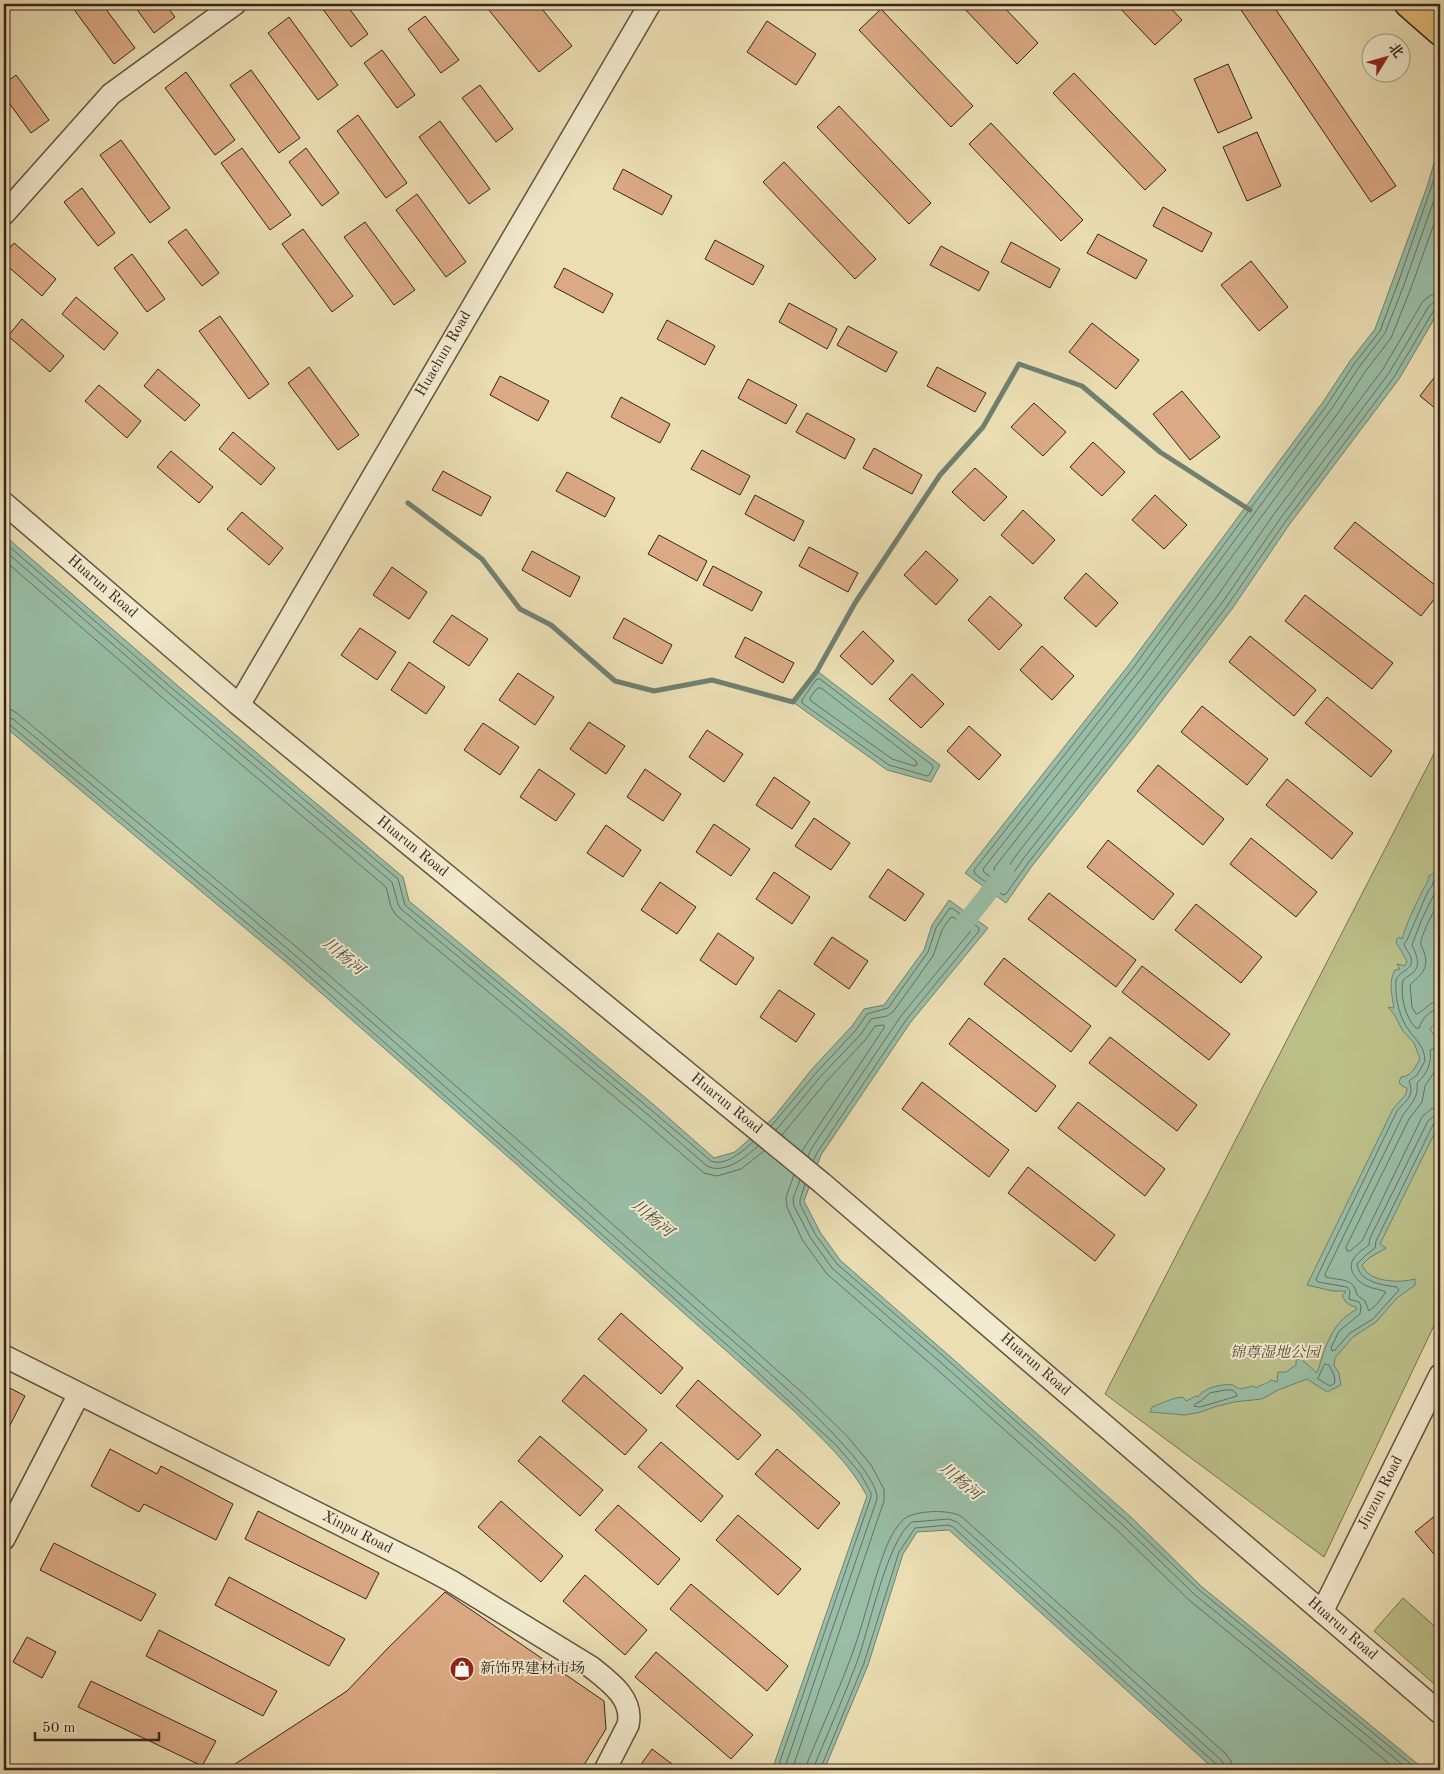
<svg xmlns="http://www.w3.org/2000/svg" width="1444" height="1774" font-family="'Old Standard TT','Noto Serif SC',serif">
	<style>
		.green { fill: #bcc089; stroke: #787254 }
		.water { fill: #99bda6; stroke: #718070 }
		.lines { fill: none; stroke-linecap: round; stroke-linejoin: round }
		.shore { stroke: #677162; stroke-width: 1 }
		.stream { stroke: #718070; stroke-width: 5 }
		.canal { stroke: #99bda6; stroke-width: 18 }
		.building { fill: #dbaa84; stroke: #35251e }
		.minor-casing { stroke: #625343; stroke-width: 24 }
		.major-casing { stroke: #35251e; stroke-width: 29 }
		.minor { stroke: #f2eace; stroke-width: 21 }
		.major { stroke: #e6bf7a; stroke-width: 26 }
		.labels { text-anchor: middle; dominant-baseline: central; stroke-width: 4; stroke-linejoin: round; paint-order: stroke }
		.street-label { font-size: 15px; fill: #35251e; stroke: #f2eace }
		.park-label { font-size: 15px; font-style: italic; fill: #574c39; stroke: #f2eace }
		.poi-label { font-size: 15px; fill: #35251e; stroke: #f2eace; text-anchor: start }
		.water-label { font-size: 16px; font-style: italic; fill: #4e4b40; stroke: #f2eace }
	</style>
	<rect width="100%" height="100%" fill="#ebdeb3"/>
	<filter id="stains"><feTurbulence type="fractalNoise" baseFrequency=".004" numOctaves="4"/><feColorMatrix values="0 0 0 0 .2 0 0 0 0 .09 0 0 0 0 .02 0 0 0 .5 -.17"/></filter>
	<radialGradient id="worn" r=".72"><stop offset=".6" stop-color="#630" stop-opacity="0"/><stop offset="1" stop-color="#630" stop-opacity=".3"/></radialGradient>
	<g class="green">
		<polygon points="1440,742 1440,1313 1324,1557 1105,1394"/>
		<polygon points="1403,1598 1440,1631 1440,1689 1374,1631"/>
	</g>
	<g class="water">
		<polygon points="1440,143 1440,309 1399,379 1289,525 1232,609 1133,738 1032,866 1006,903 965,873 1128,666 1323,402 1350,361 1375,329 1427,187"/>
		<path d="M4,535L178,686L403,877L409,901L654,1105L714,1158L735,1152L774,1117L812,1069L852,1026L864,1009L884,1005L924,950L932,925L949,900L988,928L910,1023L821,1155L804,1201L820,1232L840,1260L945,1352L1132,1518L1201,1586L1425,1770H1215L949,1530L917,1532L903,1554L868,1665L824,1770H772L867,1496C849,1462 821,1438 794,1411L515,1163L288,964L4,726Z"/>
		<polygon points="817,671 940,765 931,782 887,770 793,702"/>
		<path d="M1440,864V1018L1430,1029L1440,1044V1122L1380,1244L1386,1248L1369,1258L1362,1265C1369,1283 1400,1283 1415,1279V1285L1397,1298L1376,1322L1353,1337L1335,1358L1334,1366L1339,1373L1341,1385L1327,1392L1307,1379L1278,1390L1262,1399L1234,1402L1214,1407L1201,1412L1185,1415L1150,1412L1152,1407C1162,1403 1172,1398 1183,1397L1186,1401L1196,1396L1198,1397C1203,1388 1223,1383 1233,1385C1234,1386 1239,1389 1240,1389L1253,1386L1256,1388C1261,1384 1266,1385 1271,1380L1277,1382L1278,1372H1286L1296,1365V1361L1299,1357L1317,1373C1325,1349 1331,1322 1356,1310V1307C1348,1305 1346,1303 1342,1296L1346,1291H1333L1307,1285L1393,1109L1406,1094L1407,1088L1402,1086L1399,1082L1401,1077C1412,1076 1415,1067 1420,1059L1414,1043L1403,1031L1394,1014L1388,1007L1394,1008C1392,995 1388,982 1395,970L1400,969L1397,964L1405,966L1407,961L1396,942L1397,939L1399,937L1402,939C1407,922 1415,906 1423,890C1425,885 1428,883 1429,876L1435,872Z"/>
	</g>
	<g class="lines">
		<g class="shore">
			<polyline points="1440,162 1398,283 1380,331 1354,364 1327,405 1132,669 974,870 975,874 1003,895 1006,894 1028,863 1129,735 1227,606 1285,522 1394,377 1434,310 1440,307"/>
			<polyline points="1440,183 1404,285 1385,333 1359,367 1332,408 1137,673 983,869 984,872 1002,886 1005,885 1023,859 1124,731 1222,603 1280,519 1389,373 1429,306 1434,302 1440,301"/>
			<polyline points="1440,207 1411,288 1391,338 1365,372 1338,413 1143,677 994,868 994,871 1000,875 1003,875 1017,854 1118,726 1216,598 1274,514 1383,369 1423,301 1431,295 1440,293"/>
			<path d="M4,542L174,690L398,879L405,905L650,1109L711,1161C725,1167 743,1151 753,1142"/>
			<path d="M4,550L170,694L392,882L398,904L401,909L646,1113L707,1166C724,1175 746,1157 758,1146"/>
			<polyline points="4,560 165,700 386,887 391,907 396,915 641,1119 704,1173 717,1176 741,1169 764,1151"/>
			<polygon points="820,679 932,765 933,768 929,775 927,776 889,765 802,703 802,700 816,680"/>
			<polygon points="818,688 821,688 916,761 917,765 914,766 892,759 811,701 810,698"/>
			<polyline points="4,709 12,710 18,714 300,950 528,1149 807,1397 847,1436 871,1465 884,1489 884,1501 792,1770"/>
			<path d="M4,717L13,719C108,798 203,876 297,957C433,1074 566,1196 702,1314C734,1343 879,1461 877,1499L784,1770"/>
			<polyline points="4,723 9,724 291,960 752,1367 837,1446 860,1473 871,1493 871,1497 777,1770"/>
			<path d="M1440,874L1434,879L1432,886L1428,891L1407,940L1404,944C1405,949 1410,953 1411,958C1414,970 1400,970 1396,980C1395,995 1398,1013 1406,1026C1413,1038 1425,1045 1425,1061L1417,1075L1409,1081C1415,1096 1407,1099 1397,1111L1316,1279L1318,1282L1347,1287L1350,1291L1349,1299L1359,1302L1361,1306L1360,1314L1339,1331L1331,1348L1332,1351L1335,1350L1350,1333L1373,1319L1399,1290L1397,1287C1382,1285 1359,1282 1357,1264L1366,1255L1375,1248L1376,1241L1429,1133L1434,1123L1440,1121"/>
			<path d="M1440,882L1421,921L1412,945C1416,954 1423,967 1410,975C1408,977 1405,978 1403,980C1400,995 1405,1018 1416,1028H1419C1422,1019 1430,1009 1440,1009"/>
			<path d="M1440,898C1434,912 1425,926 1421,941C1420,946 1423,948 1424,952C1430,969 1420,975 1410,985L1412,1007L1416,1014C1426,1011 1427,1002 1440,1001"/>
			<path d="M1440,1051L1432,1049L1430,1050C1432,1063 1427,1074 1417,1083C1419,1097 1411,1104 1403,1115L1325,1274L1326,1277C1340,1281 1354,1277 1357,1295L1365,1301L1369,1311L1378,1303L1386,1292C1380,1289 1373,1289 1367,1286C1357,1282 1346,1269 1354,1258C1358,1252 1364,1249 1369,1245L1370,1238L1428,1121L1434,1116L1440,1115"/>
			<polyline points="1440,1058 1437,1068 1425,1086 1422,1102 1409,1119 1346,1247 1347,1251 1350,1251 1362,1241 1422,1117 1431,1109 1440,1107"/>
			<polyline points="771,1126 816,1073 856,1030 867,1014 888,1008 928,952 936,928 949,909 952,908 979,928 979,931 906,1020 817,1153 813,1161"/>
			<polyline points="776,1130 820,1077 861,1034 871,1019 887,1016 893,1012 933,956 942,930 950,918 953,917 970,929 970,932 901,1016 811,1149 808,1156"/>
			<polyline points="782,1135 826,1082 866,1039 875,1026 884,1025 884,1028 802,1151"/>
			<polyline points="794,1175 786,1197 787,1207 803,1241 827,1274 933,1366 1119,1532 1189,1600 1397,1770"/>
			<polyline points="800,1180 793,1199 794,1206 810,1237 832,1268 938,1360 1124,1526 1194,1594 1409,1770"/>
			<polyline points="805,1184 800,1200 800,1204 815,1234 837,1264 942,1355 1128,1522 1198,1589 1418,1770"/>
			<polygon points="1325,1364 1329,1365 1334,1375 1335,1383 1330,1386 1318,1379"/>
			<polygon points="1226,1390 1232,1390 1236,1393 1237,1396 1200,1407 1194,1406 1195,1404 1201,1401 1210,1393"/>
			<path d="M806,1770L808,1761C822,1727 837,1694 850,1660C860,1634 867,1606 875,1580C882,1559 888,1534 904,1519C914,1510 952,1509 962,1517L1226,1754L1231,1761L1232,1770"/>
			<path d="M814,1770L815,1764C829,1730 844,1697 857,1662C869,1630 887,1540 912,1522L949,1519L957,1522L1221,1760L1224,1764L1225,1770"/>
			<polyline points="820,1770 864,1663 899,1552 915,1528 949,1525 953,1527 1216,1764 1218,1770"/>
		</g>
		<polyline class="stream" points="408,503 482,559 520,609 551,625 615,681 654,691 712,680 793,702 817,671 855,603 940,475 983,427 1019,364 1082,386 1160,452 1250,510"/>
		<polyline class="canal" points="956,934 1005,872"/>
	</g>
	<g class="building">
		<polygon points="70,4 102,4 135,48 114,64"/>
		<polygon points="133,4 165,4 175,17 154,33"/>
		<polygon points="319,4 346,4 368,34 351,47"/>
		<polygon points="484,4 538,4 572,46 539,72"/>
		<polygon points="960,4 1001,4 1038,43 1017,64"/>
		<polygon points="1116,4 1167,4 1182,20 1155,45"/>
		<polygon points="1237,4 1272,4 1396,186 1371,202"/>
		<polygon points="881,9 973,106 951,127 859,30"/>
		<polygon points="425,16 459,60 441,73 408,29"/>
		<polygon points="289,17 338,85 318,100 268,33"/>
		<polygon points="767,21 816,54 796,85 747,52"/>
		<polygon points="382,50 415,95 397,108 364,63"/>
		<polygon points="1228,64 1252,118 1218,133 1194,79"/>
		<polygon points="251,70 300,138 279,153 230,85"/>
		<polygon points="186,72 235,140 215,155 165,88"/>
		<polygon points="1074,73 1166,170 1145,190 1053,93"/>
		<polygon points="16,75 49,120 31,133 4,96 4,84"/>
		<polygon points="480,85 513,129 496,142 462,98"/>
		<polygon points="839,106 931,203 909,224 817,127"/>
		<polygon points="358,115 407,183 386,198 337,131"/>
		<polygon points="440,121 490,189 469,204 419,137"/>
		<polygon points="991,123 1083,220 1061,241 969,144"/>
		<polygon points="1257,132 1281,186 1247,201 1223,147"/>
		<polygon points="121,140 170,208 150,223 100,155"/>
		<polygon points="242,148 291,215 270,230 221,163"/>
		<polygon points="306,148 339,193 322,206 289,162"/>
		<polygon points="784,162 876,259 855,279 763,182"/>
		<polygon points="623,169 672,196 662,215 613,189"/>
		<polygon points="82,188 115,233 98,246 64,202"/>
		<polygon points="417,194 466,262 446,277 396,210"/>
		<polygon points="1163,207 1212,233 1202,252 1153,226"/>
		<polygon points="365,222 415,290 394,305 344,237"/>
		<polygon points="186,229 219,273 202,286 168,242"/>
		<polygon points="303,229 353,296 332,312 282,244"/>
		<polygon points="1098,234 1147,260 1136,279 1087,253"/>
		<polygon points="715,240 764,266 753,285 705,259"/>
		<polygon points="1011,242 1060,269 1050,288 1001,262"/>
		<polygon points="14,243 56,279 42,296 4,263 4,255"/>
		<polygon points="941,246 989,272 979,291 930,265"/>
		<polygon points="132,254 165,299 147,312 114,268"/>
		<polygon points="1251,261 1288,307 1259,331 1221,285"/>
		<polygon points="564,268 613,294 603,313 554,287"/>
		<polygon points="76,297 118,333 104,350 62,314"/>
		<polygon points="789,303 837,329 827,349 779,322"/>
		<polygon points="220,316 269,384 249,399 199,331"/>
		<polygon points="22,319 64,356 50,372 8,336"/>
		<polygon points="667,320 715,346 705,365 657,339"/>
		<polygon points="1092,323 1139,360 1116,389 1069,352"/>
		<polygon points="848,326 897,352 886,372 837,345"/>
		<polygon points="309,367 359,435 338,450 288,383"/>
		<polygon points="937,367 986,393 975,412 927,386"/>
		<polygon points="158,369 200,405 185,421 144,386"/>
		<polygon points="1440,370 1440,412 1420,396"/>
		<polygon points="500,376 549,401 538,421 490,395"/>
		<polygon points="748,379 797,405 786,424 738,398"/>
		<polygon points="99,385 141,421 127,438 85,401"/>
		<polygon points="1182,391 1220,437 1190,460 1153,414"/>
		<polygon points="621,397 670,424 660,443 611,417"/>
		<polygon points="1034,403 1066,432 1043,456 1011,427"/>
		<polygon points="807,413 855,439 845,459 796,432"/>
		<polygon points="233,432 275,468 261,485 219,449"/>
		<polygon points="1093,442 1125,472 1102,496 1070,467"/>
		<polygon points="874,448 922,475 912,494 863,468"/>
		<polygon points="702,450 750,476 740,495 691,469"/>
		<polygon points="171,451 213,487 199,503 157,467"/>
		<polygon points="975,468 1007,497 984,521 952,492"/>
		<polygon points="443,471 491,497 481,516 432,490"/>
		<polygon points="567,472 615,498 605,517 556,491"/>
		<polygon points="755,495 804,521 794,541 745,514"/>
		<polygon points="1155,495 1187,525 1164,549 1132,520"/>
		<polygon points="1023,510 1055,540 1033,564 1001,535"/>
		<polygon points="242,512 283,548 269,565 227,529"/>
		<polygon points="1355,522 1440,589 1440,592 1421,616 1334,548"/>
		<polygon points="659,535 707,561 697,581 648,554"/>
		<polygon points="809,547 858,573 848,592 799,566"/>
		<polygon points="532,551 580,577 570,597 522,570"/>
		<polygon points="926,551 958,580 936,605 904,575"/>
		<polygon points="713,566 762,592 752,611 703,585"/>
		<polygon points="392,567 427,592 409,619 373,595"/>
		<polygon points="1086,573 1118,603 1096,627 1064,598"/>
		<polygon points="1305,595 1393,663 1372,689 1285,621"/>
		<polygon points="990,596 1022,625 999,650 968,620"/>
		<polygon points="452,615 488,639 469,666 433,642"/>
		<polygon points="624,618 672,645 662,664 613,638"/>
		<polygon points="360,628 396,652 377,680 341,655"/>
		<polygon points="863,631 894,661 872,685 840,656"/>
		<polygon points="1250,636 1316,690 1294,716 1229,662"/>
		<polygon points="745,637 794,663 783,683 735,657"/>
		<polygon points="1042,646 1074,676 1052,700 1020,670"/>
		<polygon points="409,662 445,687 426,714 391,690"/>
		<polygon points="518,673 554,697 535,725 499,700"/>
		<polygon points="912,674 944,704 921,728 889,699"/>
		<polygon points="1327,697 1392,751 1371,777 1305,723"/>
		<polygon points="1202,706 1268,759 1247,785 1181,732"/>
		<polygon points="589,722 625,746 606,774 570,749"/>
		<polygon points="483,723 519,747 500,775 464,750"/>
		<polygon points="969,726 1001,755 979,780 947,751"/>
		<polygon points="707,730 743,754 724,782 689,757"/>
		<polygon points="1158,765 1224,819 1203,845 1137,791"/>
		<polygon points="539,769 575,794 556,821 520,797"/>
		<polygon points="645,769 681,794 663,821 627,797"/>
		<polygon points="774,777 810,802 792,829 756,805"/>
		<polygon points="1287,779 1353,833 1332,859 1266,805"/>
		<polygon points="814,818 850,843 831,870 795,846"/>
		<polygon points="714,824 750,849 731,876 696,852"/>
		<polygon points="606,825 641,850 623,877 587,853"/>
		<polygon points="1251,838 1317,892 1296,917 1230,864"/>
		<polygon points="1108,840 1174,894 1153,920 1087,867"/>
		<polygon points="888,869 924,894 905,921 869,897"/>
		<polygon points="774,872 810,897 792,924 756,899"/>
		<polygon points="660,882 696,907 677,934 641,910"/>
		<polygon points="1049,893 1136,960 1116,987 1028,919"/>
		<polygon points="1196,904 1262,957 1241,983 1175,930"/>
		<polygon points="718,933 754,958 736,985 700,960"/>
		<polygon points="832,937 868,961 849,989 814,964"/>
		<polygon points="1004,958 1091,1026 1071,1052 984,984"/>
		<polygon points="1142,966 1230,1034 1209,1060 1122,992"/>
		<polygon points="779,990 815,1014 796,1042 760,1017"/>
		<polygon points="969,1018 1056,1086 1036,1112 949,1044"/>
		<polygon points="1110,1037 1197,1105 1177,1131 1089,1063"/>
		<polygon points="922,1082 1009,1150 989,1177 902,1109"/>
		<polygon points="1078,1102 1165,1169 1145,1196 1058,1128"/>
		<polygon points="1028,1167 1115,1235 1095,1261 1008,1193"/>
		<polygon points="621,1313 683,1368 661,1394 598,1339"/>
		<polygon points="584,1375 647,1430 625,1455 562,1401"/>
		<polygon points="698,1380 761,1435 738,1460 676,1406"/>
		<polygon points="4,1385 25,1396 9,1427 4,1424"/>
		<polygon points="540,1436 603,1490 580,1516 518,1461"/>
		<polygon points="661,1442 723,1496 701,1522 638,1467"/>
		<polygon points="110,1449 157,1474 161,1466 233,1504 216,1540 144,1504 139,1512 91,1486"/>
		<polygon points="777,1449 840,1503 818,1529 755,1474"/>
		<polygon points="501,1501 563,1556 541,1582 478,1527"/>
		<polygon points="618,1505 680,1559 658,1585 595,1530"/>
		<polygon points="258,1511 379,1573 366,1599 245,1539"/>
		<polygon points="1437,1514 1440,1518 1440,1561 1415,1532"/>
		<polygon points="738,1515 801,1569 778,1595 716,1540"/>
		<polygon points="54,1543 156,1594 141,1621 40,1570"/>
		<polygon points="585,1575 647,1630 625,1655 563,1601"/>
		<polygon points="229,1577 345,1639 329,1666 215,1605"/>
		<polygon points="691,1584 788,1666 767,1691 670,1609"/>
		<polygon points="445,1592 604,1701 606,1729 581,1770 242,1770 235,1764 347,1691 389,1647"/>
		<polygon points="159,1630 277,1691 263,1716 146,1656"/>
		<polygon points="27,1637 56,1652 42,1678 13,1662"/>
		<polygon points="656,1652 753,1735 731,1759 635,1677"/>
		<polygon points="91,1681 216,1741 202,1766 78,1707"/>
		<polygon points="652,1749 680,1770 637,1770"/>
	</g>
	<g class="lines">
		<defs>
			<g id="minor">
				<polyline points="4,214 111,94 235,4"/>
				<polyline points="4,503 239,705 822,1183 1440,1713"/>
				<polyline points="239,705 650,4"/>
				<path d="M4,1356L421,1565L451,1581L591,1667C610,1682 634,1699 628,1725L605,1770"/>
				<polyline points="4,1539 79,1394"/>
				<polyline points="1322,1612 1440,1375"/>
			</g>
			<g id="major">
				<polyline points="1408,4 1440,32"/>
				<polyline points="1437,4 1440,6"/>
			</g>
		</defs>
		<use href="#minor" class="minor-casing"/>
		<use href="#major" class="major-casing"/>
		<use href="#minor" class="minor"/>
		<use href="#major" class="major"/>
	</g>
	<defs>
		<symbol id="shop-disc" viewBox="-11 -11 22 22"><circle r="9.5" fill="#8f2418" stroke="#f2eace"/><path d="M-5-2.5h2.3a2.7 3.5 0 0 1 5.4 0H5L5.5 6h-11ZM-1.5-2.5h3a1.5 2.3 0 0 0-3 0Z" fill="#fff"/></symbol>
	</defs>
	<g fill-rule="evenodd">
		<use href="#shop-disc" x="448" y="1655" width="28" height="28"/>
	</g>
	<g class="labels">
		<g class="street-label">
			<text transform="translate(444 354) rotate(-60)">Huachun Road</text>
			<text transform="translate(102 587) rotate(41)">Huarun Road</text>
			<text transform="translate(412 847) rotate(39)">Huarun Road</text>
			<text transform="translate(726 1104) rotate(39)">Huarun Road</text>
			<text transform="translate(1035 1365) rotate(41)">Huarun Road</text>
			<text transform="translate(1381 1493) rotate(-63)">Jinzun Road</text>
			<text transform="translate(357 1533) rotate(27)">Xinpu Road</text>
			<text transform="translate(1342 1629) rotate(41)">Huarun Road</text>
		</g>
		<g class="park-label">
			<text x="1275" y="1353">锦尊湿地公园</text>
		</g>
		<g class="poi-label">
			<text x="480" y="1669">新饰界建材市场</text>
		</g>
		<g class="water-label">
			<text transform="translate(343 957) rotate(40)">川杨河</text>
			<text transform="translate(652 1219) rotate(40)">川杨河</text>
			<text transform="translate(960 1482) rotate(40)">川杨河</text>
		</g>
	</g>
	<rect width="1444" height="1774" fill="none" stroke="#ebdeb3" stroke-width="20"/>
	<rect x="5" y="5" width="1434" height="1764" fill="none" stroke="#35251e" stroke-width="2.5"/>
	<rect x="10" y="10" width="1424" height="1754" fill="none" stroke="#35251e"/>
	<g transform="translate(1386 58) rotate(53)"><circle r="24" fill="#f2eace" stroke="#a69b88"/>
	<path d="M0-4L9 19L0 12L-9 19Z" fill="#8f2418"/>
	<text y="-8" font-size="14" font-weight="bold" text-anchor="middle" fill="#35251e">北</text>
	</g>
	<path d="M35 1732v8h124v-8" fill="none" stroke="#35251e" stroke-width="2.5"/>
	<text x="42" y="1732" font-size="15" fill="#35251e" stroke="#f2eace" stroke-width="4" paint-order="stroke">50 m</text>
	<rect width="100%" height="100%" filter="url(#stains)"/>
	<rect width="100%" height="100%" fill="url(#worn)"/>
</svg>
